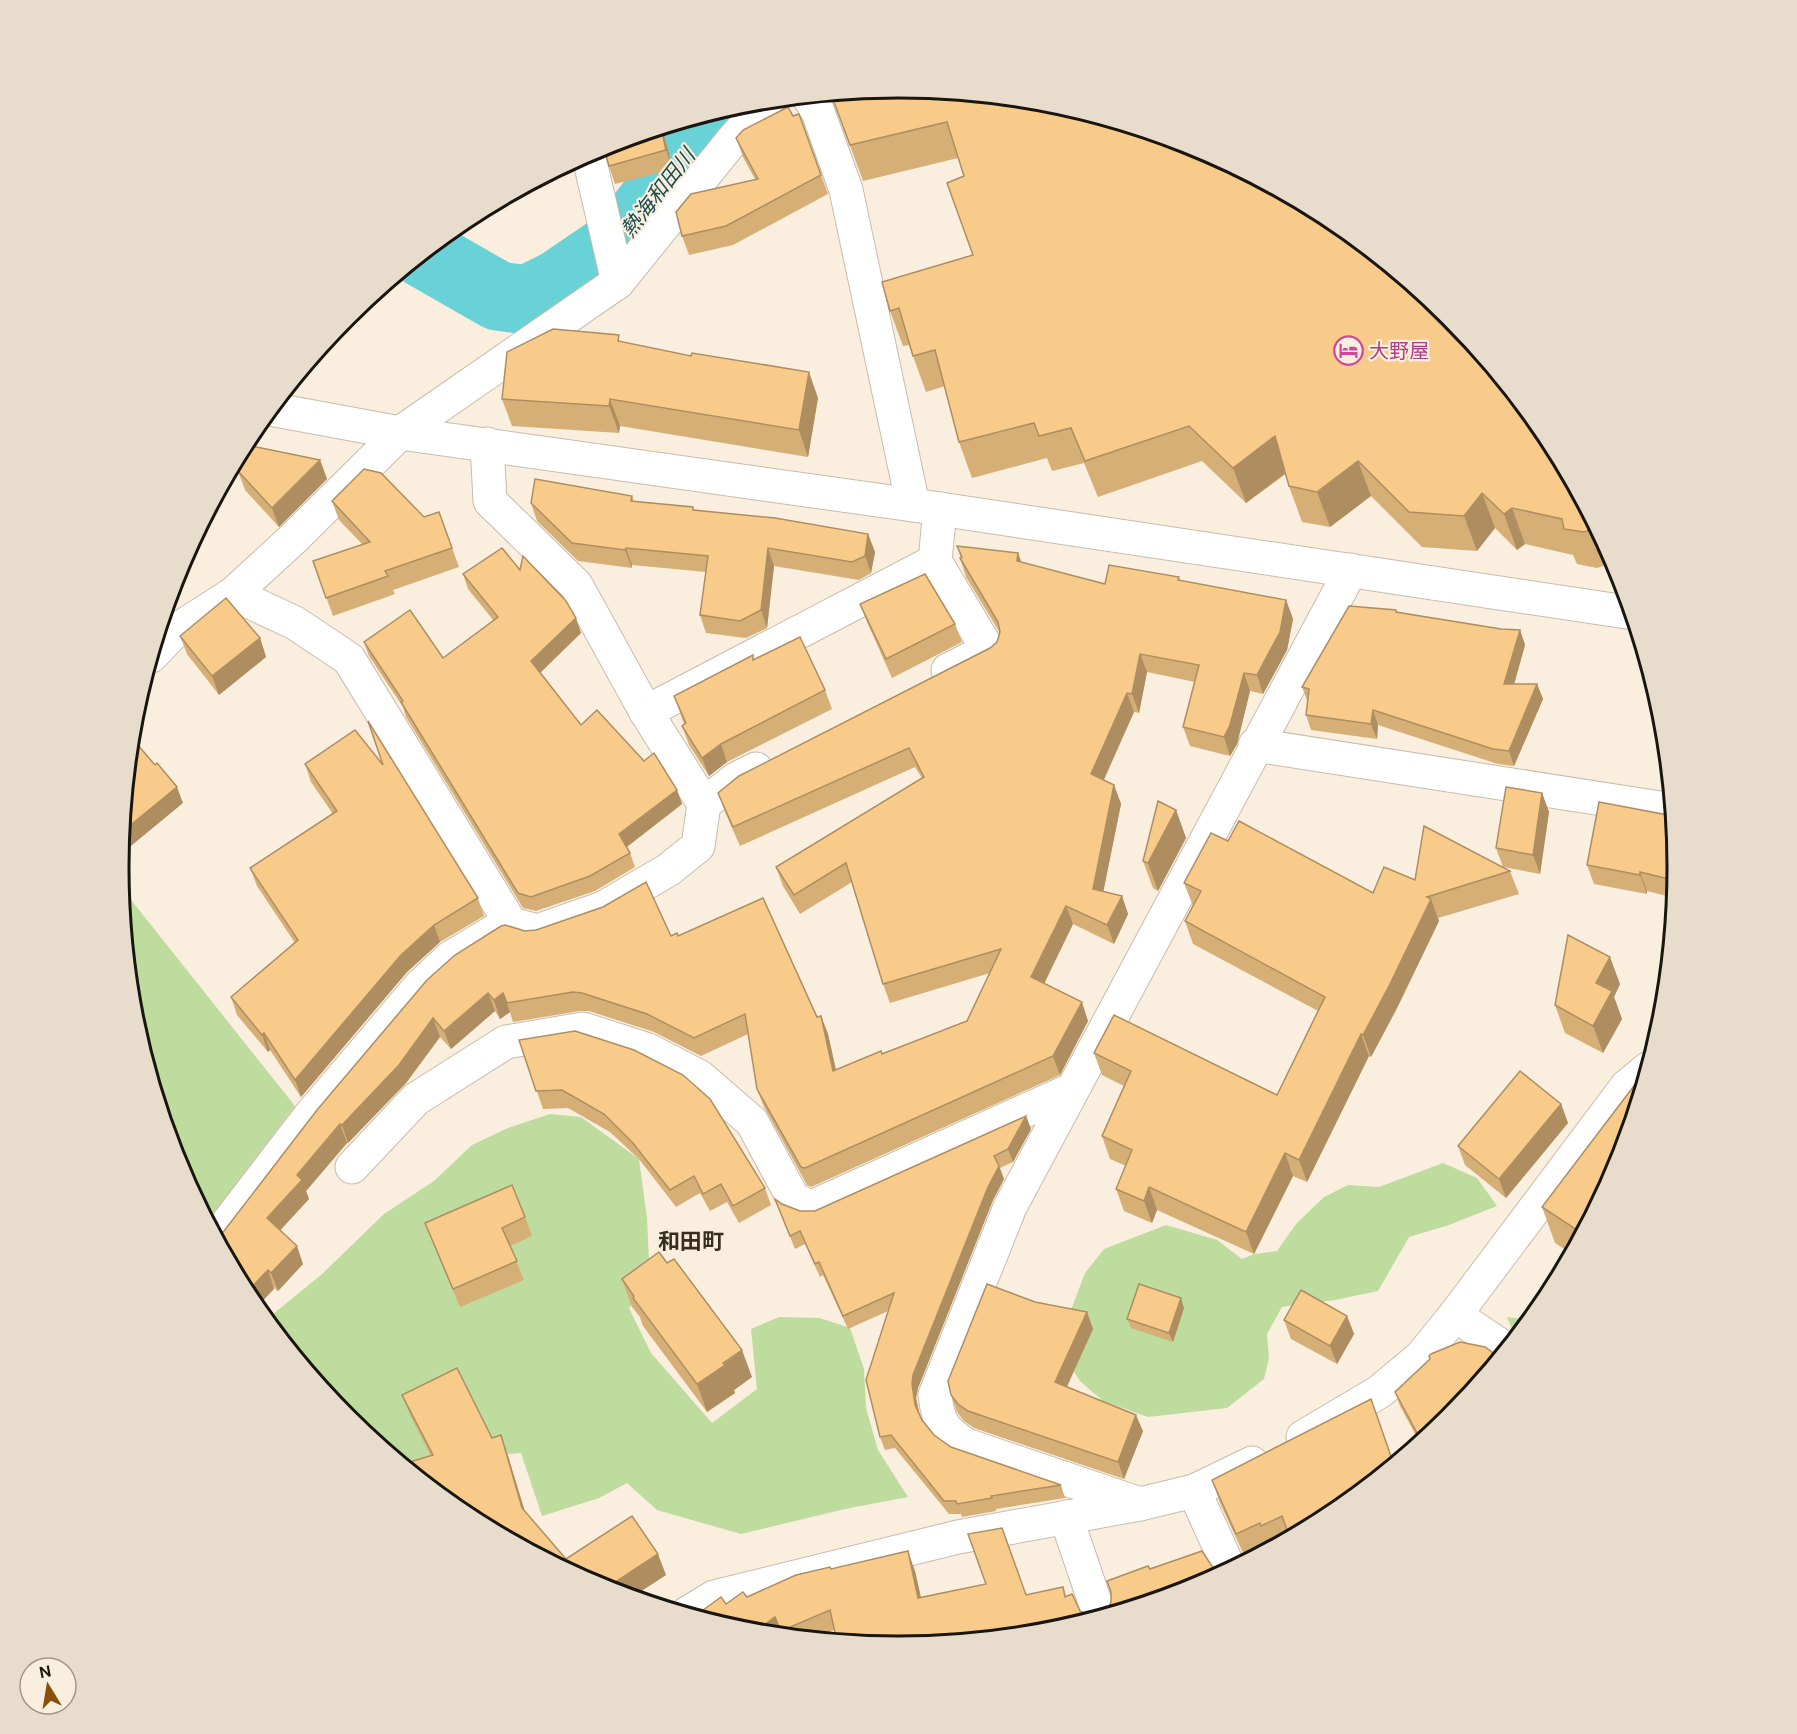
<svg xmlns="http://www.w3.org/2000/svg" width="1797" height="1734" font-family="'DM Sans','Noto Sans JP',sans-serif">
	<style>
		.green { fill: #bddc9e }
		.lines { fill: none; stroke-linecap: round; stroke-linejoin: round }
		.river { stroke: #69d2d7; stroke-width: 69 }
		.minor-casing { stroke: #c8bcad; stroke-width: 35 }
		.minor { stroke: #fff; stroke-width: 33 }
		.wall { fill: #d6af77 }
		.shaded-wall { fill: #ae8e61 }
		.building { fill: #f9cb8a; stroke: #ae8e61; stroke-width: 1.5 }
		.labels { text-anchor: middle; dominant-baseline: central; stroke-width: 4.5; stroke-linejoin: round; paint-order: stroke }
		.hotel-label { font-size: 20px; fill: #b23c85; stroke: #faeede; text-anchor: start }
		.water-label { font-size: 21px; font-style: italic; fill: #1b4b4d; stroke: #faeede }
		.quarter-label { font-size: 22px; font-weight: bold; fill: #372e21; stroke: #faeede }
		.rim { fill: none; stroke: #19150f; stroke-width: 3 }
	</style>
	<rect width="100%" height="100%" fill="#faeede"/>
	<g class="green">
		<polygon points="120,886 295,1106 211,1217 196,1200 178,1165 133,1019"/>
		<polygon points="550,1114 581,1117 639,1159 647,1218 650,1281 629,1308 651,1353 712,1423 757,1389 751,1329 779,1317 820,1318 850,1328 864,1369 866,1408 878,1450 908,1497 845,1509 741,1534 657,1510 627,1483 599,1498 542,1516 521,1453 466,1457 412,1472 347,1418 267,1321 273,1314 321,1275 384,1214 434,1181 472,1145 508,1128"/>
		<polygon points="1443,1163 1477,1178 1497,1206 1449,1225 1409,1237 1378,1291 1335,1300 1282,1307 1267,1334 1269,1358 1264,1379 1227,1408 1148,1417 1103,1401 1080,1381 1066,1359 1071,1310 1085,1273 1104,1249 1166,1225 1217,1240 1242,1259 1254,1254 1277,1251 1296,1224 1324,1197 1348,1185 1379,1187"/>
		<polygon points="1507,1317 1531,1320 1516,1339"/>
	</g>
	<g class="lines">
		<polyline class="river" points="423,253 498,296 527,300 559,284 622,241 723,109"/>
		<defs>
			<g id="minor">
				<polyline points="808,96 818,112 846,190 913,505"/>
				<polyline points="588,153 618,282"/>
				<polyline points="270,409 400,433 913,505 1633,613"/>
				<polyline points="487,444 490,501 576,585 646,712"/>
				<polyline points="940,509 935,561 988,650 948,670"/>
				<polyline points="233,594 295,623 349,659 511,924"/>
				<polyline points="151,656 175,631 233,594 295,537 400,433 618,282 731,142 768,100"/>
				<polyline points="1255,745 1673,810"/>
				<polyline points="704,804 646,712 935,561"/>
				<polyline points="352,1167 416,1099 506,1042 583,1029 648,1050 700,1077 752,1122 794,1200 812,1207 1071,1090"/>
				<polyline points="216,1238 309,1117 420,986 450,958 500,928 511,924 537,931 603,908 668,870 698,846 704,804 736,779 756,769"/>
				<polyline points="1455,1315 1507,1350"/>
				<polyline points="1303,1437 1379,1392 1421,1357 1455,1315 1627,1086 1649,1068"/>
				<polyline points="1194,1491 1230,1570"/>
				<path d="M1140,1504L966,1445C943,1430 938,1422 935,1395L1010,1207L1351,570"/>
				<polyline points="1066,1517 1100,1617"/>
				<polyline points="686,1614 714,1597 958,1537 1140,1504 1194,1491 1252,1463"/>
			</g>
		</defs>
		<use href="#minor" class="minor-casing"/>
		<use href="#minor" class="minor"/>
	</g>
	<g class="wall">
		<polygon points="899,87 1332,219 1418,289 1412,290 1414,297 1547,434 1615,562 1597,568 1577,564 1573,555 1525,544 1517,550 1495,528 1477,551 1422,547 1371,496 1330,527 1302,522 1289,486 1286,474 1246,503 1202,461 1098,497 1084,463 1052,471 1047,458 972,478 959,442 945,386 926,392 909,345 903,346 890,311 973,255 964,176 958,158 863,181 831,94"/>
		<polygon points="799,114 828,194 733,245 689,255 682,236 755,179 743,157 736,138"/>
		<polygon points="662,128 673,169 615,184 609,166"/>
		<polygon points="621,342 818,398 808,457 620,426 619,433 512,426 502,399"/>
		<polygon points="320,460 327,479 279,527 245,490 238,471"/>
		<polygon points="632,496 634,501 868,534 875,552 871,573 859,580 774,566 767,628 746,638 706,633 700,615 706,572 632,565 632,568 578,561 537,521 531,503"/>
		<polygon points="332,501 424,517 439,512 459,567 393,590 395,594 333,616 313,561 362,544 339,520"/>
		<polygon points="957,546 1018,553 1021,562 1105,584 1179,577 1180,581 1286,600 1293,619 1287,650 1263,694 1250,691 1237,744 1230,756 1190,746 1183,727 1195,682 1147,672 1139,713 1134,712 1104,780 1114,785 1121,804 1103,892 1122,896 1128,914 1114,944 1073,924 1044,984 1088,1021 1060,1075 811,1187 807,1185 764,1107 757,1089 748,1034 701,1056 654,1032 589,1011 580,1011 513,1022 510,1012 500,1019 495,1011 451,1049 440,1037 406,1083 348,1143 347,1143 306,1191 309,1199 280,1230 303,1264 278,1291 217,1237 224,1231 317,1110 525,931 678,936 817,1017 821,1016 828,1034 836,1070 882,1054 967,1021 990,973 890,1003 883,984 852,882 800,914 783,886 776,867 922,778 915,767 740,846 725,812 718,793 990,648 997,642 1000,633 966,577 960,558 961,558"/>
		<polygon points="520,570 581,633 540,672 581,725 644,761 677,790 682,804 627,847 630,853 635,867 595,891 536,911 523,908 406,717 403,707 369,656 364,642 443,658 494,621 468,589 463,574"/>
		<polygon points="860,604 955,624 962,642 892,678 867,622"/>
		<polygon points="1397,612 1501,629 1520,630 1525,645 1514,684 1537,684 1543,699 1514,766 1498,764 1378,725 1377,739 1311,730 1306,715 1308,703 1302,687"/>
		<polygon points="180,636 260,638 266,657 219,695 187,654"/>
		<polygon points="755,659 825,690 832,709 727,762 709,776 689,745 682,726 684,724 674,696"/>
		<polygon points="305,764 478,898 484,916 440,942 407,972 301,1097 270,1050 268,1052 237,1015 231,997 295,943 257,886 250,868 333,814 311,782"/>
		<polygon points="1542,793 1549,812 1540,874 1503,867 1496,848"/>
		<polygon points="1176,810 1186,838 1158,891 1153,888 1143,861"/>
		<polygon points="1228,841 1373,893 1415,880 1510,871 1519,894 1438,918 1439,921 1397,1008 1371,1057 1369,1056 1307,1182 1293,1176 1254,1254 1157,1210 1152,1223 1124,1211 1116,1189 1126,1166 1110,1159 1102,1136 1124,1086 1102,1075 1094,1053 1277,1095 1318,1011 1193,944 1185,921 1193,906 1184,883"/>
		<polygon points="1587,865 1678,867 1675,898 1647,891 1647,894 1594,884"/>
		<polygon points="1620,984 1614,997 1622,1019 1603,1053 1565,1033 1555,1005"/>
		<polygon points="519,1040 765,1188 771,1205 739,1223 727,1202 710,1211 700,1193 676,1207 639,1159 610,1132 568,1108 543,1109"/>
		<polygon points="1561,1104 1568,1123 1506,1198 1465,1165 1458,1146"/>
		<polygon points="1026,1116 1031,1129 1013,1162 1000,1168 1004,1179 993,1200 918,1388 916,1398 920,1415 922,1420 934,1435 951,1447 1061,1485 1065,1498 996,1509 996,1511 962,1517 961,1514 949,1514 895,1448 885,1450 880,1437 888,1311 848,1329 823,1275 820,1277 805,1244 795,1249 775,1199 782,1204 800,1211 815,1211"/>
		<polygon points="1619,1166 1572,1254 1555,1243 1542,1207"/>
		<polygon points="525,1217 532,1236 510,1246 524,1280 460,1307 432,1241 425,1223"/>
		<polygon points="622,1279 752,1377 734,1390 735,1393 707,1412 643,1326 640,1317 632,1307"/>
		<polygon points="1035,1302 1087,1312 1093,1329 1067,1387 1143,1431 1124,1479 974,1428 964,1421 957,1412 951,1395"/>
		<polygon points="1184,1308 1173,1342 1131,1328 1127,1319"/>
		<polygon points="1347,1316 1354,1334 1337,1364 1291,1339 1284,1320"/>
		<polygon points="1395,1392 1450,1419 1420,1443 1400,1406"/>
		<polygon points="402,1395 492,1438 508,1456 524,1510 566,1559 666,1575 632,1597 600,1587 431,1456 410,1415"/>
		<polygon points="1212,1480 1332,1516 1270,1549 1268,1546 1245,1557 1220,1503"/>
		<polygon points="831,1569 915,1571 921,1597 1026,1595 1063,1587 1066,1596 1080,1611 1090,1616 1100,1615 1107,1611 1150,1569 1197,1588 1050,1632 898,1647 834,1630 815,1639 746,1632 726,1604"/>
	</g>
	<g class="shaded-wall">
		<polygon points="661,128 662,128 673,169 666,150"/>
		<polygon points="809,372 818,398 808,457 799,430"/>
		<polygon points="610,399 620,426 619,433 609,406"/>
		<polygon points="1275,436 1288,471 1246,503 1233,468"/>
		<polygon points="320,460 327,479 279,527 272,508"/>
		<polygon points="1358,461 1371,496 1330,527 1317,492"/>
		<polygon points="1482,493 1495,528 1477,551 1464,516"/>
		<polygon points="1512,508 1525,544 1517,550 1504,514"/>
		<polygon points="868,534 875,552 871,573 865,556"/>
		<polygon points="626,548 632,565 632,568 625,550"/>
		<polygon points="768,548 774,566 767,628 761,610"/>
		<polygon points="1018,553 1025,572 1017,561"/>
		<polygon points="1286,600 1293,619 1287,650 1263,694 1257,675"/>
		<polygon points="576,618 581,633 537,676 531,661"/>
		<polygon points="1520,630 1525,645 1510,699 1504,684"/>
		<polygon points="260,638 266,657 219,695 212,676"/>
		<polygon points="1140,654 1147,672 1139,713 1132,694"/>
		<polygon points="1244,673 1250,691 1237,744 1230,756 1224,737"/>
		<polygon points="1537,684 1543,699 1514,766 1509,751"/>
		<polygon points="1127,693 1134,712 1098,792 1091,774"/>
		<polygon points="1373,710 1378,725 1377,739 1371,724"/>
		<polygon points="721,744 727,762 709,776 702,758"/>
		<polygon points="1114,785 1121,804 1100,908 1093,889"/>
		<polygon points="177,787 183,803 120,855 122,832"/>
		<polygon points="677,790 682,804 624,849 619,834"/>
		<polygon points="1542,793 1549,812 1540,874 1533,855"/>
		<polygon points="1176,810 1186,838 1158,891 1148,863"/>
		<polygon points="1640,872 1647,891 1647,894 1640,875"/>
		<polygon points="1122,896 1128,914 1114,944 1107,925"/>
		<polygon points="1431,899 1439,921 1397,1008 1371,1057 1363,1035"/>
		<polygon points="1066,906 1073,924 1038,996 1031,977"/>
		<polygon points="434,925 440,942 407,972 301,1097 295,1080 401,955"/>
		<polygon points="1610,957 1620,984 1614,997 1622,1019 1603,1053 1593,1026 1596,983"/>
		<polygon points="488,993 495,1011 451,1049 444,1031"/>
		<polygon points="503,993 510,1012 500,1019 494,1000"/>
		<polygon points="1082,1002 1088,1021 1060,1075 1053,1056"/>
		<polygon points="821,1016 828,1034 840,1089 833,1071"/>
		<polygon points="433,1018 440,1037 406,1083 348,1143 342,1125"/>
		<polygon points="264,1033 270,1050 268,1052 262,1035"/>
		<polygon points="1361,1034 1369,1056 1307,1182 1299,1160"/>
		<polygon points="1561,1104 1568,1123 1506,1198 1499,1179"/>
		<polygon points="1026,1116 1031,1129 1013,1162 1008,1149"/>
		<polygon points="340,1124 347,1143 306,1191 309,1199 274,1237 267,1218 297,1175"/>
		<polygon points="1285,1153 1293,1176 1254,1254 1246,1232"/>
		<polygon points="999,1166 1004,1179 993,1200 918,1388 916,1398 920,1418 915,1405 912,1384 913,1375 988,1187"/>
		<polygon points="1149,1187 1157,1210 1152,1223 1144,1201"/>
		<polygon points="297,1246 303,1264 278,1291 271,1273"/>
		<polygon points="268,1270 274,1289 256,1308 250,1300 246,1293"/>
		<polygon points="1181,1298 1184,1308 1173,1342 1169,1333"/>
		<polygon points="1087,1312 1093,1329 1061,1399 1055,1382"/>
		<polygon points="1347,1316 1354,1334 1337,1364 1330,1346"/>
		<polygon points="742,1350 752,1377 734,1390 735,1393 707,1412 697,1384"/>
		<polygon points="1136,1415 1143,1431 1124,1479 1118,1462"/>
		<polygon points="501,1435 508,1456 530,1528 522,1508"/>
		<polygon points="908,1551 915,1571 925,1617 918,1598"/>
		<polygon points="658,1554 666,1575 632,1597 605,1589"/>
		<polygon points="775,1617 781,1635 753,1633"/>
	</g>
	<g class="building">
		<polygon points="899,87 1051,102 1197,147 1332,219 1409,281 1414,297 1470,354 1477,349 1547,434 1597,528 1584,532 1564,529 1562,519 1512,508 1504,514 1482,493 1464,516 1409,512 1358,461 1317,492 1289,486 1275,436 1233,468 1189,426 1085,461 1071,428 1039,436 1034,423 959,442 935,350 913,356 899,308 890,311 882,282 973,255 947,183 964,176 947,122 850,145 831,94"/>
		<polygon points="788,107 793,116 799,114 821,175 726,226 682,236 676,212 691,194 758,179 736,138 743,130"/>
		<polygon points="661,128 666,150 609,166 603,145"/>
		<polygon points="553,329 619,335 618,341 691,356 692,353 809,372 799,430 610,399 609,406 502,399 507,352"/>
		<polygon points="251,446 320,460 272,508 238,471"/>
		<polygon points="364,469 381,473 424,517 439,512 452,548 385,571 388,576 326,598 313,561 370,542 332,501"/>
		<polygon points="535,479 632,496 631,501 693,507 693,510 775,518 868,534 865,556 852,562 768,548 761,610 740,621 700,615 708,556 626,548 625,550 572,543 531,503"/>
		<polygon points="957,546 1018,553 1017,561 1105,584 1109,565 1179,577 1178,580 1286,600 1280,632 1257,675 1244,673 1230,725 1224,737 1183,727 1199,665 1140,654 1132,694 1127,693 1091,774 1114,785 1093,889 1122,896 1107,925 1066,906 1031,977 1082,1002 1053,1056 805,1168 801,1167 757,1089 745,1014 694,1038 647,1014 582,993 573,992 507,1003 503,993 494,1000 488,993 444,1031 433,1018 399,1065 342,1125 340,1124 297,1175 302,1180 267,1218 297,1246 271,1273 268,1270 246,1293 216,1237 224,1231 317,1110 427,980 455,955 501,926 505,925 525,931 536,930 603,907 646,882 671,936 677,933 678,936 763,898 817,1017 821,1016 833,1071 881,1051 882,1054 967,1021 1001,949 883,984 846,863 794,895 776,867 924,777 909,748 733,827 718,793 739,776 990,648 997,642 1000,632 998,622 960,558 962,557"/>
		<polygon points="502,548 520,570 523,556 566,601 576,618 531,661 581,725 597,710 644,761 654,753 677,790 619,834 630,853 590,876 531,897 518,893 401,702 403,701 364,642 410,610 443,658 498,617 463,574"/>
		<polygon points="925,574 955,624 886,659 860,604"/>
		<polygon points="226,598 260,638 212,676 180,636"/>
		<polygon points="1349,606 1396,610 1396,612 1501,629 1520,630 1504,684 1537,684 1509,751 1493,749 1373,710 1371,724 1306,715 1309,689 1302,687"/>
		<polygon points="800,637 825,690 721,744 702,758 682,726 686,723 674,696 753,655 753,660"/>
		<polygon points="368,721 478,898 434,925 401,955 295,1080 264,1033 262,1035 231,997 298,940 250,868 337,811 305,764 355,730 383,765"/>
		<polygon points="131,737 155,765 157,763 177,787 122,832"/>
		<polygon points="1506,787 1542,793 1533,855 1496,848"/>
		<polygon points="1158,801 1176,810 1148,863 1143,861"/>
		<polygon points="1599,802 1673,816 1678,867 1677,881 1640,872 1640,875 1587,865"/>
		<polygon points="1239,821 1373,893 1384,867 1415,880 1424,826 1510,871 1427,897 1431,899 1389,986 1363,1035 1361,1034 1299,1160 1285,1153 1246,1232 1149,1187 1144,1201 1116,1189 1132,1150 1102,1136 1131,1071 1094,1053 1114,1015 1277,1095 1325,997 1185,921 1201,891 1184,883 1211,833 1228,841"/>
		<polygon points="1568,935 1610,957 1596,983 1612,991 1593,1026 1555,1005"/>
		<polygon points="575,1031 634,1050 683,1075 710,1099 765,1188 733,1206 721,1184 703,1194 694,1176 670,1190 632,1142 604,1114 562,1090 536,1091 519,1040"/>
		<polygon points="1649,1066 1619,1166 1583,1234 1542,1207"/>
		<polygon points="1520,1071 1561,1104 1499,1179 1458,1146"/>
		<polygon points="1026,1116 1008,1149 994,1156 999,1166 988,1187 913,1375 912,1384 915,1405 922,1420 934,1435 951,1447 1061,1485 991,1496 992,1498 957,1504 956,1501 944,1501 891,1435 880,1437 866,1380 894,1293 843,1316 819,1262 815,1264 800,1231 790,1236 775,1199 782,1204 800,1211 815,1211"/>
		<polygon points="512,1185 525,1217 502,1228 517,1261 453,1289 425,1223"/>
		<polygon points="659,1252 667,1263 674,1259 742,1350 723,1363 725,1365 697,1384 633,1298 634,1296 622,1279"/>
		<polygon points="987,1284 1035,1302 1087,1312 1055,1382 1136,1415 1118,1462 968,1411 958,1404 951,1395 948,1381"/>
		<polygon points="1139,1284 1181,1298 1169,1333 1127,1319"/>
		<polygon points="1301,1290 1347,1316 1330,1346 1284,1320"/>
		<polygon points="1460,1342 1485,1347 1500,1358 1450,1419 1422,1442 1395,1392 1430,1359 1429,1356 1431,1354"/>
		<polygon points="457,1368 492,1438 501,1435 522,1508 566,1559 632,1516 658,1554 605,1589 600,1587 465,1515 403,1464 433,1455 402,1395"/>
		<polygon points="1371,1399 1394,1465 1332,1516 1290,1538 1282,1516 1261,1526 1260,1523 1236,1534 1212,1480"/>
		<polygon points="1002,1528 1026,1595 1063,1587 1065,1597 1072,1594 1080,1611 1090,1616 1100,1615 1107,1611 1111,1602 1111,1592 1107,1581 1148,1566 1150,1569 1202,1551 1212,1566 1216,1577 1197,1588 1115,1612 1018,1633 1018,1635 898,1647 837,1641 830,1610 781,1631 775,1617 753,1633 746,1632 695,1616 721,1597 726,1604 743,1592 747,1597 796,1575 830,1567 831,1569 908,1551 918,1598 986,1584 968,1534"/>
	</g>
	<defs>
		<symbol id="hotel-ring" viewBox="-11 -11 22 22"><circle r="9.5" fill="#faeede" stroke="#d1479c" stroke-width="1.5"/><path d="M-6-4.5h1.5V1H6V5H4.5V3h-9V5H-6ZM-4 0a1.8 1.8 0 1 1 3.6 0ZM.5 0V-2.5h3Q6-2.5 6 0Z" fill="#d1479c"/></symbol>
	</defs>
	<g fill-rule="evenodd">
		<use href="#hotel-ring" x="1332" y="334" width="33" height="33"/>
	</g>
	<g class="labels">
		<g class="hotel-label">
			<text x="1369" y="351">大野屋</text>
		</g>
		<g class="water-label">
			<text transform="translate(658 193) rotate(-52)">熱海和田川</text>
		</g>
		<g class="quarter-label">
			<text x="691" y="1241">和田町</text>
		</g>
	</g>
	<path d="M0 0H1797V1734H0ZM129 867a769 769 0 1 1 1538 0a769 769 0 1 1-1538 0Z" fill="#e8ddcd" fill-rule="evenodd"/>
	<path class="rim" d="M129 867a769 769 0 1 1 1538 0a769 769 0 1 1-1538 0Z"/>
	<g transform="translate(48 1686) rotate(349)"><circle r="28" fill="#faeede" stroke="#a0978b" stroke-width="1.5"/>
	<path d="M0-4.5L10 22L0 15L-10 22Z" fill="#895007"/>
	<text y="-9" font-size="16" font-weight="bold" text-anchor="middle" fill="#19150f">N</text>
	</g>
</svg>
